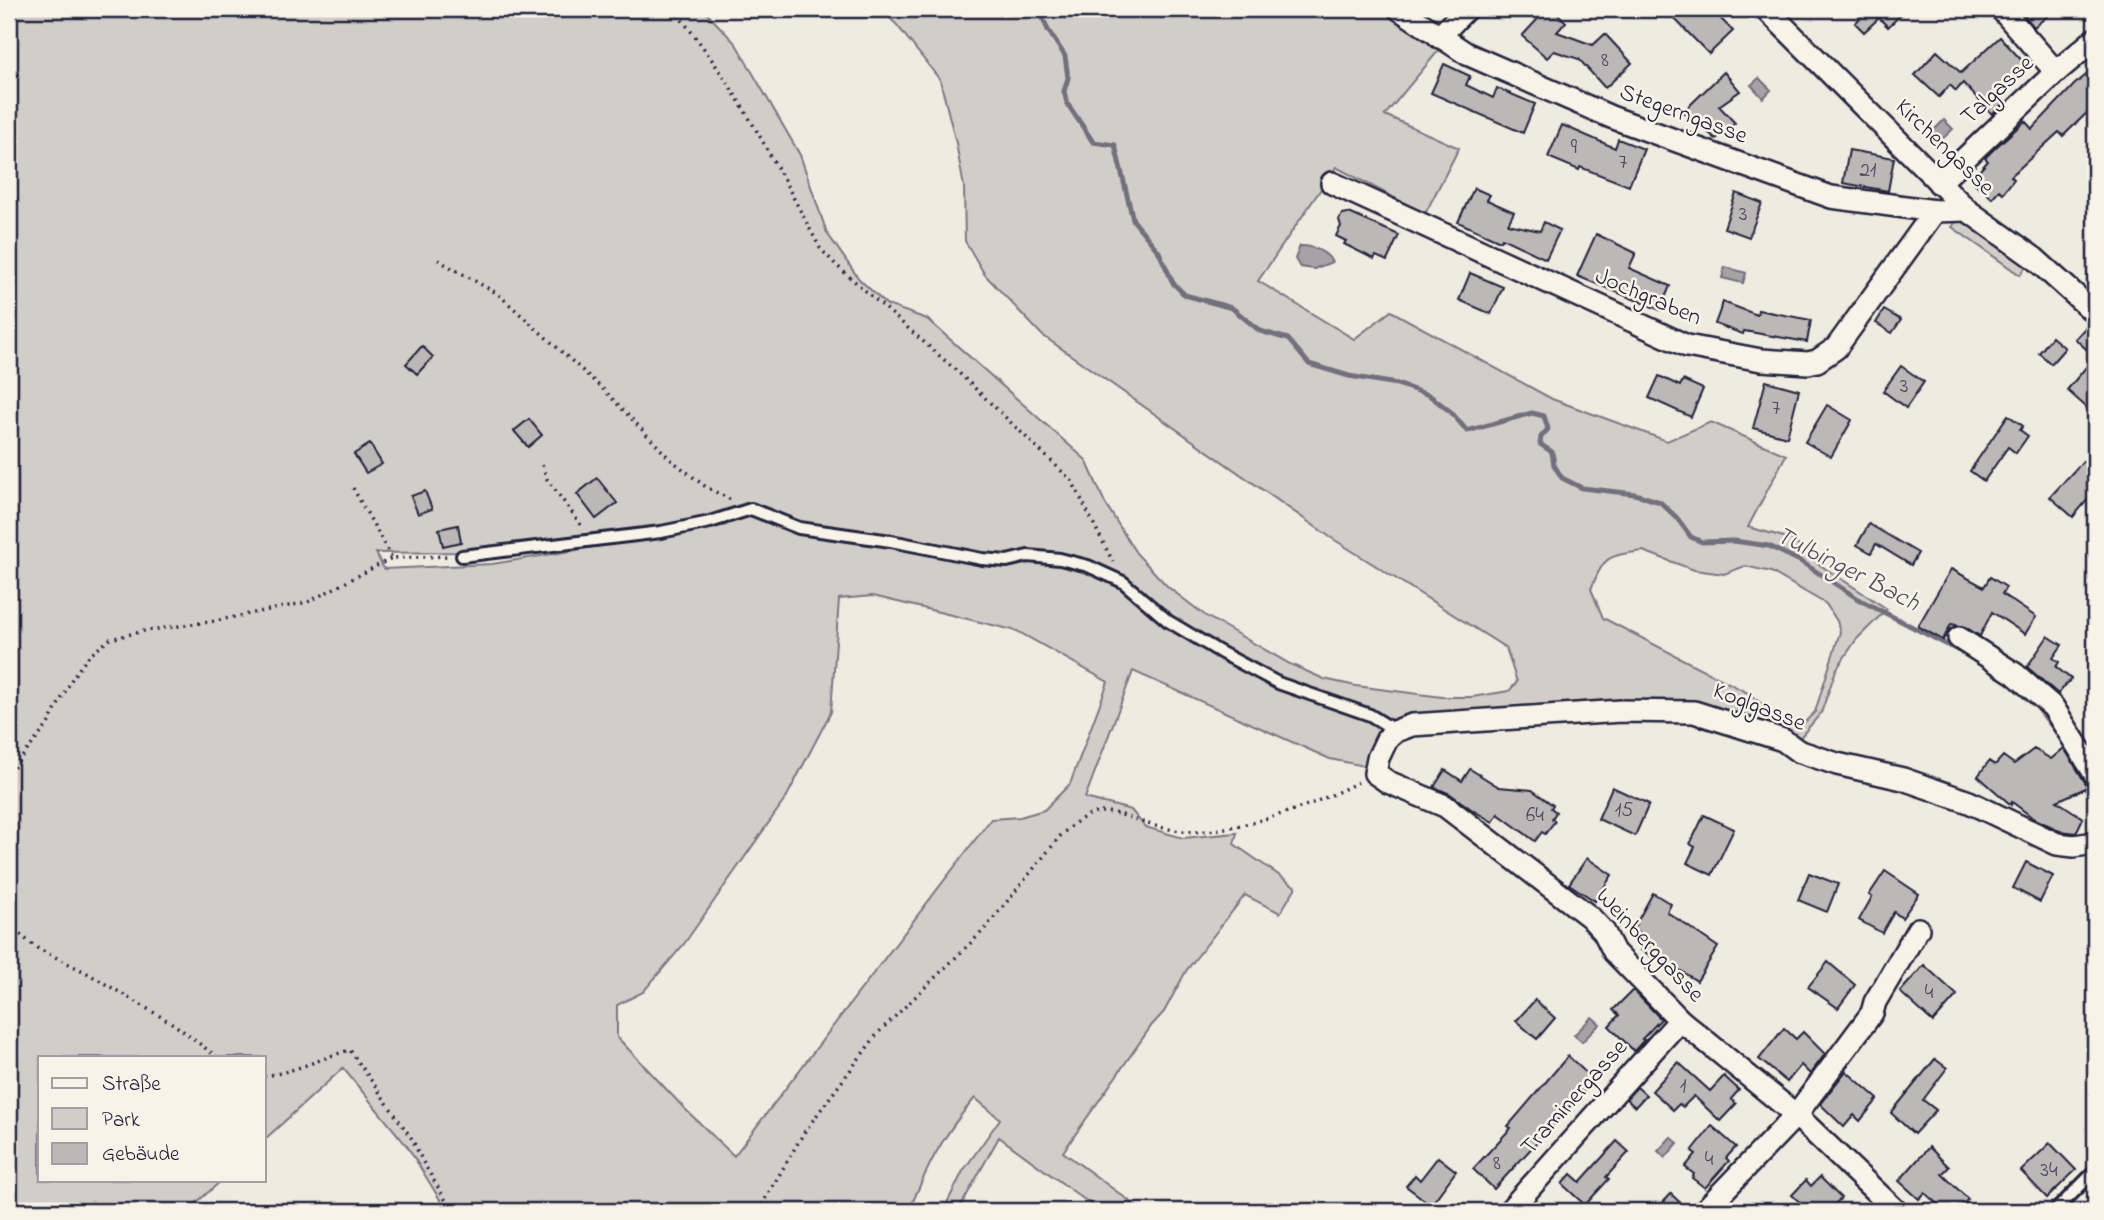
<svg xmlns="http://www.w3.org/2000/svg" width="2104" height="1220" font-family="'Indie Flower',sans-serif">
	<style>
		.green { fill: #d1cdc9; stroke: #7a7882; stroke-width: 2; fill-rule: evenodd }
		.water { fill: #a6a3a6; stroke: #716f7b; stroke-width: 2 }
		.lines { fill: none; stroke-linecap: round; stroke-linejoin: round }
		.stream { stroke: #716f7b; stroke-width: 5 }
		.building { fill: #bbb8b7; stroke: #22223b; stroke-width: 2 }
		.lane-casing { stroke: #22223b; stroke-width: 16 }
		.street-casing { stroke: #22223b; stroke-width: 26 }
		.path { stroke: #22223b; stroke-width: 3.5; stroke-dasharray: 2 5; stroke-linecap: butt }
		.lane { stroke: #f7f3e8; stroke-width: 10 }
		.street { stroke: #f7f3e8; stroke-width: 21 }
		.labels { text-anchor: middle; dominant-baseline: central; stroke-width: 5; stroke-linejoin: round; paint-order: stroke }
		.number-label { font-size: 21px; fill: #48485a }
		.street-label { font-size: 24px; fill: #22223b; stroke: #f7f3e8 }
		.water-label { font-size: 26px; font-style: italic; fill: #504f60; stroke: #f7f3e8 }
	</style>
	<rect width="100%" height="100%" fill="#eeebe1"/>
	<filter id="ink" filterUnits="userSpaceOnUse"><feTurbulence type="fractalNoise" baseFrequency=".0143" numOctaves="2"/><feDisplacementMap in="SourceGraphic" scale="14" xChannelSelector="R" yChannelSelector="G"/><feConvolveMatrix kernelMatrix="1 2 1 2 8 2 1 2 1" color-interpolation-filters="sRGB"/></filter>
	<g filter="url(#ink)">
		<g class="green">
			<path d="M9,9H703L736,44L800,155L827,233L859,279L887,305L927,319L1086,460L1105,503L1136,553L1168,587L1206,616L1290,664L1324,679L1356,686L1442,697H1472L1509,691L1517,682L1506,648L1330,537L1042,335L985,275L965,241L964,187L956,143L940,80L896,24L880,9H1384L1439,50L1385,115L1459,148L1425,214L1336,167L1258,281L1354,339L1391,311L1552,399L1667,441L1711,422L1786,455L1748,527L1791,539L1820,565L1887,609L1856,640L1836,670L1821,713L1798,740L1711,711L1412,720L1380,740L1364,766L1330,759L1133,671L1085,798L1131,810L1145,827L1183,838L1237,833L1234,844L1296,887L1280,913L1245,895L1186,971L1164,1012L1152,1025L1063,1152L1143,1211H1100L999,1137L958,1211H943L963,1171L1000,1119L975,1098C942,1136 928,1165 909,1211H447L407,1146L343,1068L264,1140V1057H40V1180H222L187,1211H9ZM732,510L726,525L492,564L384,569L376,553L463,552L663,528ZM1643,551L1694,570L1724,574L1745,566L1771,572L1826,604L1837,621L1840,632L1815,712L1801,726L1785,722L1748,693L1603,618L1591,589C1605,555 1607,556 1643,551ZM873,596L1017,631L1108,682L1070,784L1044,810L1020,817L991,819L734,1156L685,1109L617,1037V1005L643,992L684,944L786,798L831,712L839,599Z"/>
			<polygon points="1957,219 1980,224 2031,260 2020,275 1952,227"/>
		</g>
		<g class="water">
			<polygon points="1759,78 1771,90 1763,98 1751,85"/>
			<polygon points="1944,120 1953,129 1937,144 1928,136"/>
			<path d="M1300,246C1311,245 1327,252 1332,262L1314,269L1300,267L1295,259Z"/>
			<polygon points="1725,267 1746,273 1743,283 1722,278"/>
			<polygon points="1592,1017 1600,1024 1582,1042 1574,1035"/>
			<polygon points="1671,1137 1678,1143 1665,1158 1658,1151"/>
		</g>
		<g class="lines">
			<g class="stream">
				<polyline points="1039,9 1048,30 1065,56 1068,78 1064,91 1067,103 1093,142 1115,145 1133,220 1159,252 1173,283 1185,295 1232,308 1260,331 1288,339 1309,364 1349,376 1397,384 1429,395 1451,412 1467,431 1532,413 1544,416 1548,429 1541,437 1540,444 1552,452 1554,465 1562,478 1582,488 1635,494 1660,502 1677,518 1691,537 1702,542 1734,541 1769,546 1800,561 1860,600 1967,655"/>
				<polyline points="2034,703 2058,734"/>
			</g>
		</g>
		<g class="building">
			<polygon points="1547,9 1553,9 1566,22 1557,32 1593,45 1605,34 1632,63 1605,88 1579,59 1554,51 1547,58 1522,36"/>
			<polygon points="1665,9 1711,9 1733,31 1709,54"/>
			<polygon points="1870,9 1907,9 1888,27 1879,18 1864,32 1855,23"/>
			<polygon points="2019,9 2056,9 2034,27"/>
			<polygon points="2000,37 2027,66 1997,94 2005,102 1992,114 1963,83 1956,91 1950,85 1939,97 1915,75 1937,51 1961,73"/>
			<polygon points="1444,64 1470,76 1466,85 1493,98 1497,88 1535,104 1523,133 1431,93"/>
			<polygon points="2095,68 2095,105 2063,136 2059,132 2011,176 2014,179 2003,193 1999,190 1992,198 1971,180 1988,161 1985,158 1996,147 2025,121 2032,129 2075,84"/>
			<polygon points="1724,72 1740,91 1719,106 1735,123 1716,139 1683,112"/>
			<polygon points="1562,125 1615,148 1618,139 1644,149 1629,186 1580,167 1579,170 1548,157"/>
			<polygon points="1849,150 1894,158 1888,191 1843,183"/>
			<polygon points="1474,188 1490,195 1487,200 1514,212 1508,224 1540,231 1544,222 1560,230 1546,259 1502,238 1500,241 1458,222"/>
			<polygon points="1736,193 1762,203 1749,237 1724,228"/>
			<polygon points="1349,213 1399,235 1387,261 1376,256 1374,259 1344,244 1346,241 1336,236 1341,226 1339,220 1342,214"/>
			<polygon points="1596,234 1636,253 1629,268 1670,286 1660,310 1577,276"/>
			<polygon points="1470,273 1503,287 1491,314 1459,300"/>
			<polygon points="1723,302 1757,315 1758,310 1811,320 1807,342 1744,331 1743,334 1715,324"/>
			<polygon points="1884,310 1901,320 1892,333 1876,323"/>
			<polygon points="2086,327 2095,336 2095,357 2075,339"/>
			<polygon points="2052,337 2065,348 2051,364 2039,353"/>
			<polygon points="422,346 433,357 417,374 406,364"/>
			<polygon points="1901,366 1924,382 1906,408 1883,391"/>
			<polygon points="2087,366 2095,373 2095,415 2067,390"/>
			<polygon points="1659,376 1680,386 1683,380 1703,389 1691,417 1649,398"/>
			<polygon points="1766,381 1799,390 1787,437 1753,428"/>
			<polygon points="1827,405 1852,420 1831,457 1805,442"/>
			<polygon points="2008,415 2023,426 2020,430 2028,436 2016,453 2008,447 1984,481 1970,471"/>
			<polygon points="529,419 542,435 528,447 514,431"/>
			<polygon points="370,444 382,464 366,473 354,454"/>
			<polygon points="2083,461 2095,472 2095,491 2073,517 2050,497"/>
			<polygon points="597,478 617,503 596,519 577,494"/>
			<polygon points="425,491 432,509 418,514 411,496"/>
			<polygon points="1869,524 1918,553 1911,565 1876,544 1871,553 1857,545"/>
			<polygon points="458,525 461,542 443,546 439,529"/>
			<polygon points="1951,569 1984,587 1990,577 2006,587 2002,594 2036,617 2025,634 1992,612 1980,636 1965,627 1951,624 1943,640 1918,626"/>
			<polygon points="2048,636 2062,645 2053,658 2059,662 2056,667 2071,679 2058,694 2027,667"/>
			<polygon points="2064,748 2088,787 2057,801 2083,818 2076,833 2061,831 2033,818 2012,802 2011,805 1978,776 1989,761 1995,765 2003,756 2014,764 2034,749 2051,759"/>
			<polygon points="1470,769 1499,787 1532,790 1553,805 1551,808 1556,812 1552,819 1555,821 1545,834 1542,832 1535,841 1498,814 1493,822 1474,811 1450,794 1434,787 1445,770 1462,781"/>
			<polygon points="1612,787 1649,804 1635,836 1598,819"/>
			<polygon points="1704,815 1734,829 1712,875 1687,863 1695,847 1690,844"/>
			<polygon points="1587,858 1612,875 1595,901 1569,884"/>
			<polygon points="2026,862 2053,876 2040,902 2013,888"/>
			<polygon points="1885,871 1919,894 1902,918 1894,912 1882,933 1859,920 1872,897 1869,895"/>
			<polygon points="1809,873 1838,884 1827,912 1798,900"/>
			<polygon points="1653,893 1671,904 1667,912 1718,947 1697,981 1665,961 1664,964 1641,950 1649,940 1633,929"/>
			<polygon points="1828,962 1855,985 1838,1008 1808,987"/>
			<polygon points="1924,965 1957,995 1933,1022 1900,992"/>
			<polygon points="1633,990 1661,1019 1642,1039 1644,1040 1634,1051 1609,1026 1619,1015 1613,1010"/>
			<polygon points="1535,1000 1555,1018 1537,1039 1516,1021"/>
			<polygon points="1784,1028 1796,1039 1803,1032 1825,1054 1810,1074 1801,1065 1787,1082 1759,1059"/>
			<polygon points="1568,1056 1594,1080 1494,1189 1473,1169 1511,1128 1508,1126"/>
			<polygon points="1935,1059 1947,1068 1923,1100 1936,1110 1914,1134 1891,1113"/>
			<polygon points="1678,1062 1710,1091 1724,1076 1739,1090 1731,1099 1736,1104 1720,1121 1694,1096 1683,1107 1679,1104 1673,1110 1652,1091"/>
			<polygon points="1846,1071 1878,1099 1860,1121 1854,1115 1844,1127 1820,1104"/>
			<polygon points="1637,1087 1646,1095 1635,1107 1626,1099"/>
			<polygon points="1712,1126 1736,1147 1726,1158 1729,1161 1705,1188 1692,1178 1694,1174 1685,1167 1696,1154 1692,1151"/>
			<polygon points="1617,1141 1629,1152 1606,1177 1609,1179 1585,1205 1562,1184 1571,1174 1580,1182"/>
			<polygon points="2050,1143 2076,1170 2047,1198 2021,1171"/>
			<polygon points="1929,1147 1949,1167 1942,1174 1968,1199 1957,1211 1945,1211 1925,1193 1919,1199 1899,1181"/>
			<polygon points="1438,1157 1456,1171 1431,1205 1406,1186 1415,1175 1420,1180"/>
			<polygon points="1820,1177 1841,1198 1829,1211 1809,1211 1792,1195 1806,1180 1811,1186"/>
			<polygon points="1671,1194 1689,1211 1655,1211"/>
		</g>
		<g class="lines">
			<defs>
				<g id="lane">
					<polyline points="462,556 661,532 710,522 751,509 799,528 891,541 982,559 1007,561 1028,556 1060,559 1088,566 1123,582 1168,621 1220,652 1278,683 1370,715 1396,731"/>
					<polyline points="2055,1211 2095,1171"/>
				</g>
				<g id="street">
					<polyline points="1399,9 1467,54 1611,117 1831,197 1935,211 1967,210"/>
					<polyline points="1766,9 1967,210 2034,258 2095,313"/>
					<polyline points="2001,9 2056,72"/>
					<polyline points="1439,37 1466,9"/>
					<polyline points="1332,183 1687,346 1761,360 1808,363 1817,361 1836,348 1935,211"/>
					<polyline points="1939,183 2056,72 2095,39"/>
					<polyline points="1959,638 2015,674 2053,707 2095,774"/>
					<polyline points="1509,1211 1680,1020"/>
					<polyline points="1704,1211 1796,1115 1872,1013 1875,1002 1918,929"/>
					<polyline points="1896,1211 1796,1115 1680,1020 1614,952 1604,932 1590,917 1445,806 1388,782 1375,773 1378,758 1387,739 1396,731 1412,725 1621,711 1694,712 1783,740 1798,751 1837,764 1903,779 1969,802 2057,844 2074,846 2095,843"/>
				</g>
			</defs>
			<use href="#lane" class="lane-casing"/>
			<use href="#street" class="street-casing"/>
			<g class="path">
				<polyline points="34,9 36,15"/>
				<path d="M673,9C734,81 776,165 820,248L836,265L958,372L1072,481L1113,562"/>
				<polyline points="438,260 498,294 605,391 670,459 706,487 733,501"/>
				<polyline points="542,465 547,479 584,529"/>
				<polyline points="353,488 392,558"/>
				<polyline points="9,773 47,726 74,675 89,656 110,639 144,631 215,621 308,602 392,558 449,556"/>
				<polyline points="9,926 37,948 87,973 175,1025 217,1057"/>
				<path d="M264,1076C295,1072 321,1058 350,1050L412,1139L423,1162L452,1211"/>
				<path d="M758,1211L805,1131L878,1033L983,931L1062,834C1073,824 1087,812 1104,812C1117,812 1133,819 1145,823C1167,830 1191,834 1214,830C1265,822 1315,805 1360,781"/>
			</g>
			<use href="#lane" class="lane"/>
			<use href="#street" class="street"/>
		</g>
	</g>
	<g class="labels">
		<g class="number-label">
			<text x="1605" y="61">8</text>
			<text x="1574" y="148">9</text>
			<text x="1623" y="163">7</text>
			<text x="1868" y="171">21</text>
			<text x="1743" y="215">3</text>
			<text x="1904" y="387">3</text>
			<text x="1776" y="409">7</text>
			<text x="1624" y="811">15</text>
			<text x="1535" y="816">64</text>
			<text x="1929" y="993">4</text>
			<text x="1683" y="1087">1</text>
			<text x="1709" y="1160">4</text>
			<text x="1497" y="1164">8</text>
			<text x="2049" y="1171">34</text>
		</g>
		<g class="street-label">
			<text transform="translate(1998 91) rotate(-43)">Talgasse</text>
			<text transform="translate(1683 115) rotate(20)">Stegerngasse</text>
			<text transform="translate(1944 148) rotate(44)">Kirchengasse</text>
			<text transform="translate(1648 298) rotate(23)">Jochgraben</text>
			<text transform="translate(1759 708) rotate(21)">Koglgasse</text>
			<text transform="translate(1649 946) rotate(47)">Weinberggasse</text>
			<text transform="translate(1575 1098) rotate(-48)">Traminergasse</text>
		</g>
		<g class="water-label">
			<text transform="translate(1847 570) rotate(27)">Tulbinger Bach</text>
		</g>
	</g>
	<rect width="2104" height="1220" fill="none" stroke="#f7f3e8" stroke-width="35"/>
	<rect x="18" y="18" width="2069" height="1185" fill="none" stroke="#22223b" stroke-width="2.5" filter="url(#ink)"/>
	<rect x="38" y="1056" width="228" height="126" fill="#f7f3e8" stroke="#a29fa3" stroke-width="2"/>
	<rect x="52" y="1078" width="35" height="10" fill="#f7f3e8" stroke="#a29fa3" stroke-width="2"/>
	<text x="102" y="1090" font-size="21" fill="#22223b">Straße</text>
	<rect x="52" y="1108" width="35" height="21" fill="#d1cdc9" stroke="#a29fa3" stroke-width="2"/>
	<text x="102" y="1126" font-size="21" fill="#22223b">Park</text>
	<rect x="52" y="1143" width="35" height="21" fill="#bbb8b7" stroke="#a29fa3" stroke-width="2"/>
	<text x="102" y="1160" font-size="21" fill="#22223b">Gebäude</text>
</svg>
